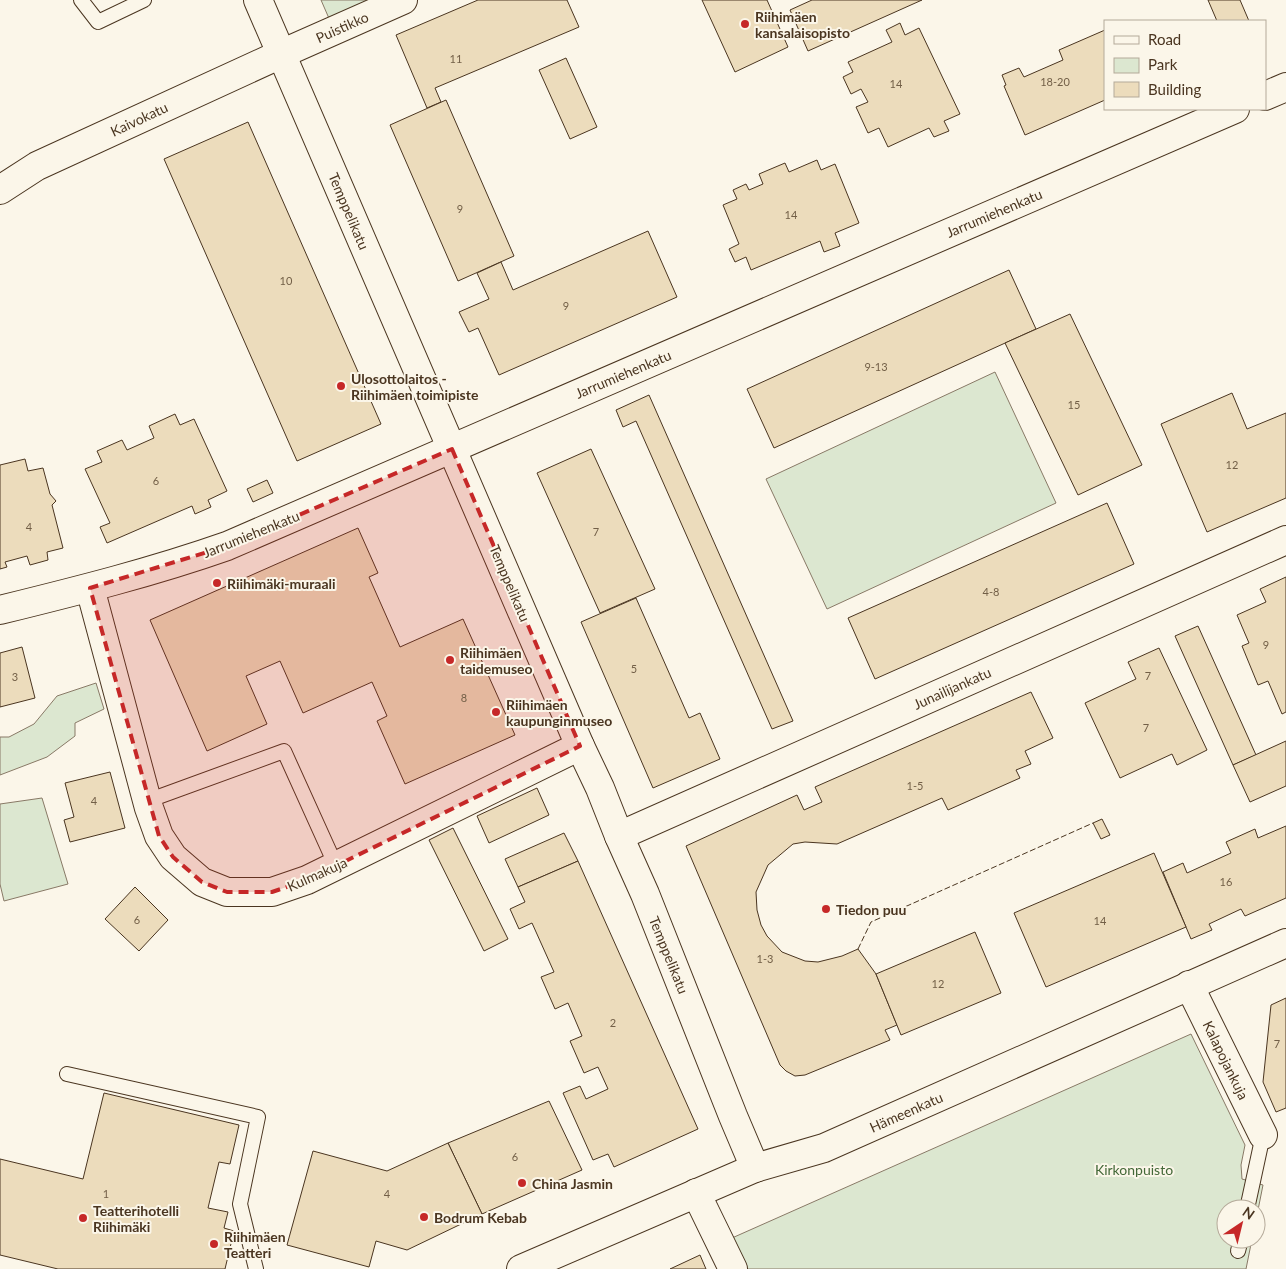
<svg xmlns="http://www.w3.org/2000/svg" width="1286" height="1269" font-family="Lato,sans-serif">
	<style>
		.green { fill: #dce7d0; stroke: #887966 }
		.building { fill: #ecdcbc; stroke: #4a3520 }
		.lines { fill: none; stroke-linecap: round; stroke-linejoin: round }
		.lane-casing { stroke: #4a3520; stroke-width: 16 }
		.street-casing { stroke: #4a3520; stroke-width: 30 }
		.secondary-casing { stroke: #4a3520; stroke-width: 30 }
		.lane { stroke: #fbf6e9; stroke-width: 14 }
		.street { stroke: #fbf6e9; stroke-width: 28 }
		.secondary { stroke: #fbf6e9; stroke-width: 28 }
		.fence { stroke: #4a3520; stroke-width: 1; stroke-dasharray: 6 2.5; stroke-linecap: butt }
		.marked { fill: #c62828; fill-opacity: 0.2; stroke: #c62828; stroke-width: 4; stroke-dasharray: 10 6; stroke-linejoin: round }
		.poi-dot { fill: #c62828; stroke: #fbf6e9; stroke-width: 2 }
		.labels { text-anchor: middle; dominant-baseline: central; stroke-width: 4; stroke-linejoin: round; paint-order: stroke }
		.number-label { font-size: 11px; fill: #725f47 }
		.poi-label { font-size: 14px; font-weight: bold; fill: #4a3520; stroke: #fbf6e9; text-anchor: start }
		.street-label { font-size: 14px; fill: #4a3520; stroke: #fbf6e9 }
		.park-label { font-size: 14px; fill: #436837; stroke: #fbf6e9 }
	</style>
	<rect width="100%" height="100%" fill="#fbf6e9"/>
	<g class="green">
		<polygon points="321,0 383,0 331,23"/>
		<polygon points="995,372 1056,503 827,609 766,479"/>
		<polygon points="96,683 104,709 75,723 75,736 47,757 0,775 0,737 9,737 34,724 57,696"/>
		<polygon points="42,798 68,884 4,901 0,884 0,804"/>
		<polygon points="1191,1034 1245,1145 1241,1165 1242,1179 1263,1185 1256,1220 1256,1209 1226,1209 1226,1239 1252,1239 1246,1269 747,1269 732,1238"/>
	</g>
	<g class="building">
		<polygon points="478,0 567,0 579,27 435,88 441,102 427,108 396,35"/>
		<polygon points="702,0 767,0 788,47 735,72"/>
		<polygon points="812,0 922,0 808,51 790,10"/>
		<polygon points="1208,0 1240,0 1249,21 1217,21"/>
		<polygon points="900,23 905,35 919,28 960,114 944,121 949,131 934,137 929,128 888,147 879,128 868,133 856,107 868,102 861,89 851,94 843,77 853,72 848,62 892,42 886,30"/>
		<polygon points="1105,30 1105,100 1025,135 1004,86 1006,85 1002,75 1019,68 1024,77 1063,60 1059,50"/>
		<polygon points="566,58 597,127 570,139 539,70"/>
		<polygon points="446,100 514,256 458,281 390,125"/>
		<polygon points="248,122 381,424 297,461 164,159"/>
		<polygon points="817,160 821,170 835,164 859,223 835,233 840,246 824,252 820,241 751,270 746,257 735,262 729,249 739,244 723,205 737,199 733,190 746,184 749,190 763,184 759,174 785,163 789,172"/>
		<polygon points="648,231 677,297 499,375 478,328 469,332 459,312 489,299 477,273 501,262 513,290"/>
		<polygon points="1009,270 1036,329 774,448 747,389"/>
		<polygon points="1070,314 1142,465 1078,495 1005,343"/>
		<polygon points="1232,393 1247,429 1286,413 1286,498 1207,532 1161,424"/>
		<polygon points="649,395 793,721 772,729 636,421 623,427 616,410"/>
		<polygon points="175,414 180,425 194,419 227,491 208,500 211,507 195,514 192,506 107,543 100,527 110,523 85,469 102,462 97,451 122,440 127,450 154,438 149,426"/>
		<polygon points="591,449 655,589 600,613 537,473"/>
		<polygon points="25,459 28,471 43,468 50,494 56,501 52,505 63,548 47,552 48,560 30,565 27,556 5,562 7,567 0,569 0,465"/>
		<polygon points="267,480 273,493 253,502 247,489"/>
		<polygon points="1107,503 1134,564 875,679 848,618"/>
		<polygon points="358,528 378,573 369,577 400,647 463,619 515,735 405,784 377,721 387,716 372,682 303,713 280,661 246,676 267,724 207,751 150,620"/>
		<polygon points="1286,577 1286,712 1282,714 1268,681 1258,685 1242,646 1249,643 1237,615 1266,602 1260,589"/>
		<polygon points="636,598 689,718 700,713 720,759 653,788 581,622"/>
		<polygon points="1198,626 1256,755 1233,765 1175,636"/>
		<polygon points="22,647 35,698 0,707 0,653"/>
		<polygon points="1159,648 1207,750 1177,765 1172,754 1120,778 1085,703 1136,679 1128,662"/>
		<polygon points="1031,692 1053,738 1025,751 1031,764 1016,770 1020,778 948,810 942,798 837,844 805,842 793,844 768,865 756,892 757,910 761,925 767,936 782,952 805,961 818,962 842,956 858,949 876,974 897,1025 885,1030 890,1040 805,1075 795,1076 786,1071 780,1065 686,846 797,795 804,810 822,802 815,787"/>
		<polygon points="1286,741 1286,786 1250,802 1233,765"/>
		<polygon points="110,772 125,828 70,842 64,820 74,817 65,783"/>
		<polygon points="537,788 549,815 489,843 477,816"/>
		<polygon points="1102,819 1110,835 1101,839 1093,823"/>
		<polygon points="1286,826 1286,898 1245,916 1241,909 1209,924 1212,930 1191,939 1163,872 1183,863 1187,873 1231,853 1226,842 1255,829 1258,838"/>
		<polygon points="453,828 508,939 484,951 429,840"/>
		<polygon points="564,833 578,861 518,887 505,859"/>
		<polygon points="1154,853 1186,927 1046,987 1014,913"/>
		<polygon points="578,861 698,1129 614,1167 608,1154 593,1160 563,1093 580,1086 586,1099 608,1089 598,1067 584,1073 570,1041 582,1036 568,1003 555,1009 541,977 554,972 532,923 519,929 510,909 525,902 518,887"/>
		<polygon points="135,887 168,920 139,951 105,919"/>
		<polygon points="975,932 1001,993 901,1035 876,974"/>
		<polygon points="1286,998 1286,1108 1276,1112 1263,1082 1271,1005"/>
		<polygon points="104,1093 239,1125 230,1164 219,1162 208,1208 228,1212 224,1228 234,1231 225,1269 58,1269 0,1255 0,1159 83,1179"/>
		<polygon points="549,1101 582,1170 482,1214 448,1143"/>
		<polygon points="448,1143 482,1214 407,1250 376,1241 369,1267 287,1245 313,1151 387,1171"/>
		<polygon points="700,1255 706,1269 670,1269"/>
	</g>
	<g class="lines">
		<defs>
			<g id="lane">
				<polyline points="81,0 98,22 144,0"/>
				<polyline points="147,801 284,751 336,866"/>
				<polyline points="67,1074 258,1117 240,1204 256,1269"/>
				<polyline points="1247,1209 1263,1135"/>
				<polyline points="1238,1251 1241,1239"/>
			</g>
			<g id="street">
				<polyline points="258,0 580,746 600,788 619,836 645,894 733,1116 755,1168"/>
				<polyline points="1265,96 1286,87"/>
				<polyline points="0,190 37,166 281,54 403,0"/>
				<polyline points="90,588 149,808 159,836 173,857 202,882 227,892 272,892 307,880 580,746"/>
				<path d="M0,610C77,591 153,572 227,546L1235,109"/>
				<polyline points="619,836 1286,540"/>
				<polyline points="1189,985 1263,1135"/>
				<polyline points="696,1193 733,1269"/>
			</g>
			<polyline id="secondary" points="521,1269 755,1168 824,1148 1286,943"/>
		</defs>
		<use href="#lane" class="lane-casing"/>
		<use href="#street" class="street-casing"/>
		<use href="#secondary" class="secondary-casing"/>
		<use href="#lane" class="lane"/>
		<use href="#street" class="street"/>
		<use href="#secondary" class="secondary"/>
		<polyline class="fence" points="858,949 871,922 1093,823"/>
	</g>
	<path class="marked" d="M452,449L580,746L307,880L272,892H227L202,882L173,857L159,836L90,588L227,546Z"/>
	<g class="poi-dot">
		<circle cx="745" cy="24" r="5"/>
		<circle cx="341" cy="386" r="5"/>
		<circle cx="217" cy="583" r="5"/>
		<circle cx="450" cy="660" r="5"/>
		<circle cx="496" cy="712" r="5"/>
		<circle cx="826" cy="909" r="5"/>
		<circle cx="522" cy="1183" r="5"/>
		<circle cx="424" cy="1217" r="5"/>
		<circle cx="83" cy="1218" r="5"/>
		<circle cx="214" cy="1244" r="5"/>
	</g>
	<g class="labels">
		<g class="number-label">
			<text x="456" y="58">11</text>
			<text x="1055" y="81">18-20</text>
			<text x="896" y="83">14</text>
			<text x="460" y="208">9</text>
			<text x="791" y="214">14</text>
			<text x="286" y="280">10</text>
			<text x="566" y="305">9</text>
			<text x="876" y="366">9-13</text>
			<text x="1074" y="404">15</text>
			<text x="1232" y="464">12</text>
			<text x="156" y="480">6</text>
			<text x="29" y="526">4</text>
			<text x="596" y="531">7</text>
			<text x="991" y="591">4-8</text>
			<text x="1266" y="644">9</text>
			<text x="634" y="668">5</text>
			<text x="1148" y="675">7</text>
			<text x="15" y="676">3</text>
			<text x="464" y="697">8</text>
			<text x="1146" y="727">7</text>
			<text x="915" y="785">1-5</text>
			<text x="94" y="800">4</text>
			<text x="1226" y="881">16</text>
			<text x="137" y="919">6</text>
			<text x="1100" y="920">14</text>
			<text x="765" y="958">1-3</text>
			<text x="938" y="983">12</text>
			<text x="613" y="1022">2</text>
			<text x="1277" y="1043">7</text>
			<text x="515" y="1156">6</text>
			<text x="106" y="1193">1</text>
			<text x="387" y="1193">4</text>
		</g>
		<g class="poi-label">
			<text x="755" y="16">Riihimäen<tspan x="755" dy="16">kansalaisopisto</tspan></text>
			<text x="351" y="378">Ulosottolaitos -<tspan x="351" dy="16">Riihimäen toimipiste</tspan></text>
			<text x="227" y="583">Riihimäki-muraali</text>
			<text x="460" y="652">Riihimäen<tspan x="460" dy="16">taidemuseo</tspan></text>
			<text x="506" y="704">Riihimäen<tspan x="506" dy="16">kaupunginmuseo</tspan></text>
			<text x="836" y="909">Tiedon puu</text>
			<text x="532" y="1183">China Jasmin</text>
			<text x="93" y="1210">Teatterihotelli<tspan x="93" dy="16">Riihimäki</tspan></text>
			<text x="434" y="1217">Bodrum Kebab</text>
			<text x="224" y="1236">Riihimäen<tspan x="224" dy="16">Teatteri</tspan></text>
		</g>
		<g class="street-label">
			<text transform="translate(342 27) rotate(-24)">Puistikko</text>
			<text transform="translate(139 119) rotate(-25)">Kaivokatu</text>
			<text transform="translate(349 211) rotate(67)">Temppelikatu</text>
			<text transform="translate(994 213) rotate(-23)">Jarrumiehenkatu</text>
			<text transform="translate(623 374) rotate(-23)">Jarrumiehenkatu</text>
			<text transform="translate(251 534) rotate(-22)">Jarrumiehenkatu</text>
			<text transform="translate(510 583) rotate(67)">Temppelikatu</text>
			<text transform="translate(952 688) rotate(-24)">Junailijankatu</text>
			<text transform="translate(317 874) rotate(-24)">Kulmakuja</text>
			<text transform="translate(669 955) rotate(68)">Temppelikatu</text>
			<text transform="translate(1226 1060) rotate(64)">Kalapojankuja</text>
			<text transform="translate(906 1112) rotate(-24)">Hämeenkatu</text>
		</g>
		<g class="park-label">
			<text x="1134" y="1169">Kirkonpuisto</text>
		</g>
	</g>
	<rect x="1104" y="20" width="162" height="90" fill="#fbf6e9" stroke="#b4a999"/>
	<rect x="1114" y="36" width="25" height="8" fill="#fbf6e9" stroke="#b4a999"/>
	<text x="1148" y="45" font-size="15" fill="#4a3520">Road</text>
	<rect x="1114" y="58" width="25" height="15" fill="#dce7d0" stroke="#b4a999"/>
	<text x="1148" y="70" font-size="15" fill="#4a3520">Park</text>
	<rect x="1114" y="82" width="25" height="15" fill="#ecdcbc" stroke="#b4a999"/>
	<text x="1148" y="95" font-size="15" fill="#4a3520">Building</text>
	<g transform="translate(1241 1224) rotate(35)"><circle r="24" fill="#fbf6e9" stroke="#b4a999"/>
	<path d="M0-4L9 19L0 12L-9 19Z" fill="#c62828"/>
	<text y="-8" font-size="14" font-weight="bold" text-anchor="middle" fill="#4a3520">N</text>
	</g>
</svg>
